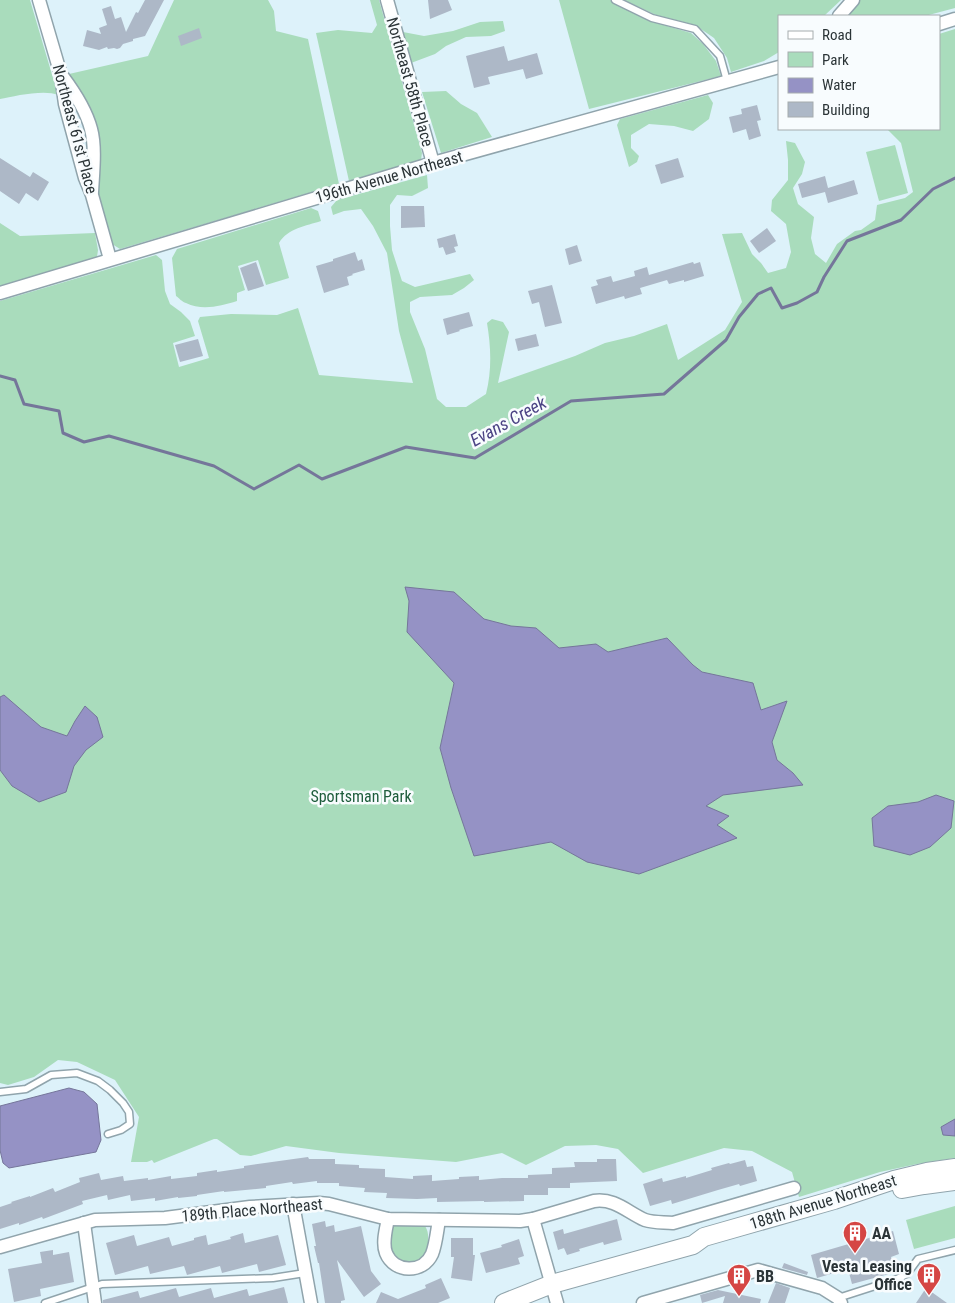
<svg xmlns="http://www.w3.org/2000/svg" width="955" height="1303" font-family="'Roboto Condensed',sans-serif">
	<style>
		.green { fill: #a9dcbc }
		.water { fill: #9592c5; stroke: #75769a }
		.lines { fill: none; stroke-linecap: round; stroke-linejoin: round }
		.stream { stroke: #75769a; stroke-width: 3 }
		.building { fill: #adb8c7 }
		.lane-casing { stroke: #90a4ac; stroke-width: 9 }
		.street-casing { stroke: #90a4ac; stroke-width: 15 }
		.secondary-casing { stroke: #90a4ac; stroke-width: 20 }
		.lane { stroke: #fff; stroke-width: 6 }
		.street { stroke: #fff; stroke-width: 12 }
		.secondary { stroke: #fff; stroke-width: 18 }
		.labels { text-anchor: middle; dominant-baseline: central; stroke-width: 5; stroke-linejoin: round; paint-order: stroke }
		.street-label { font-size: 16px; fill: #2b3437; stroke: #f8fcfe }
		.park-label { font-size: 16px; fill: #1e5d3c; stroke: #f8fcfe }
		.poi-label { font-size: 16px; font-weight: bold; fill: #2b3437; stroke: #f8fcfe; text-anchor: start }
		.water-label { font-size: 18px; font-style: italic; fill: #4b4384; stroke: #f8fcfe }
	</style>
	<rect width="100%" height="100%" fill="#ddf2fa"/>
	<g class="green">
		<path d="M0,0H30L58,95C45,89 14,96 0,99Z"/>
		<polygon points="174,0 268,0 274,11 276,31 308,39 339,184 120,249 112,244 99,195 97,133 73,83 69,74 148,56"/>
		<polygon points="370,0 379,0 422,153 421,160 349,181 316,33 338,30 372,33 377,25"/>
		<polygon points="559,0 610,0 623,8 650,21 691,33 703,44 716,61 721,76 589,109"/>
		<polygon points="624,0 841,0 824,16 779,16 779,52 764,61 731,72 727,58 714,38 695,25 656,15"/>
		<polygon points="860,0 955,0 955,8 925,16 847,16"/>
		<polygon points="503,21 505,31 491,36 466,37 446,46 435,54 411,63 403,32 424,36 453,31 480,22"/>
		<path d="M955,29V1158L917,1164L880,1172L799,1197L792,1172L752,1151L724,1148L643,1173L618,1149L596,1145L565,1146L526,1165L502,1153L456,1162L339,1153L286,1146L251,1156L240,1155L217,1139H214L154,1163L152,1160L147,1162H131L139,1117L115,1080L77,1062L58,1060L34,1077L8,1085L0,1083V301L156,255L162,260L165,291L170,304L181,312L190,321L195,336L173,343L179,367L209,358L198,321L200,317L231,314L277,315L298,308L319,375L413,383L399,331L387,253L373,226L361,209L344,211L333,215L331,207L337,200L427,175L428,188L412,196L397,195L390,205V226L392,250L402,281L415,287L470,274L474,280L464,288L452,295L420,297L410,302V312L425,349L437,399L446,407H466L486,394C492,370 491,347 487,323L492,319L503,322L509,332L498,383L575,356L605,343L634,336L667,324L678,360L725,330L742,302L722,234L742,233L752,254L761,263L768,273L786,268L791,252L786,224L771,211L772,200L788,180V160L786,141L795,143L805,162L802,174L793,188L798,204L814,217L811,238L815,254L826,263L837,244L855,231L861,230L875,220L877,205L905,198L913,192L901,143L887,129H939V34Z"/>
		<polygon points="446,91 461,104 477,113 492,137 441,153 422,92"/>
		<polygon points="708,95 713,103 709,119 693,131 674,126 649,124 631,135 631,148 639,156 637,162 629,167 617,125 620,119"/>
		<polygon points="895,145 908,193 879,201 866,152"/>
		<path d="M311,208L318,211L321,221C306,226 288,228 279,243L289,278L266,285L258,260L238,266L245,290L237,293V301C221,306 202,311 186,303C182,302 179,298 176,296L172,258L177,249Z"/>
		<polygon points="0,223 20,236 95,233 98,250 97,257 0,286"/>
		<polygon points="955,1206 955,1238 914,1249 906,1220"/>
		<path d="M393,1225L425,1226C429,1232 428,1237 428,1244C425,1275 377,1265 393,1225Z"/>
	</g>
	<g class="water">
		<polygon points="405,587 454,592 484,619 511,626 536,628 559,648 596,644 608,652 667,638 693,665 702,672 753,683 761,710 787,701 772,742 777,760 793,773 803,785 723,795 706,806 729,816 717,825 737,838 639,874 587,862 551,842 474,856 451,788 440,748 454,683 407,632 409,601"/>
		<polygon points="4,695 41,727 67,736 75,721 85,706 97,717 103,737 86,750 74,766 66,792 39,802 12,786 0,770 0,697"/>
		<polygon points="936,795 954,801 951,828 930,847 910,855 874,846 872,818 888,806 918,802"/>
		<polygon points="69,1088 84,1092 97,1104 101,1140 96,1152 9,1168 3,1163 0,1150 0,1106"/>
		<polygon points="955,1119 955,1136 943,1135 941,1127"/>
	</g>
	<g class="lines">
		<polyline class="stream" points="0,376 15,380 24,404 59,411 63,433 84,442 109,436 214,466 254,489 299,465 322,479 406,447 475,458 571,401 664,394 726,340 739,317 758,294 771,288 782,308 797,303 817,292 824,277 847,241 901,220 933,189 955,178"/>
	</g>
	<g class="building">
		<polygon points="145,0 164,0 145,36 133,39 133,41 123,44 120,48 117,49 114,48 108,49 107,47 99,50 83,46 87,30 101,34 99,28 107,25 102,9 111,6 115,19 121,17 126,32 136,12 138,13"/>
		<polygon points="428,0 448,0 452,10 430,19"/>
		<polygon points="199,28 202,38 181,46 178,36"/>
		<polygon points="504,46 508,61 537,53 543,74 526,79 523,69 488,77 490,84 474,88 466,56"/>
		<polygon points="757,105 761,120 757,121 761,136 749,140 746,129 733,133 729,117 742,114 741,109"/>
		<polygon points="0,158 30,177 33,172 49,182 38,201 26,193 19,204 0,191"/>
		<polygon points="678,158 684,177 661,184 655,165"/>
		<polygon points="825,176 828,188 854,180 858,194 828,203 825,192 802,198 798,184"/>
		<polygon points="401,206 424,206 425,227 401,228"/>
		<polygon points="767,228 776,241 759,253 750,241"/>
		<polygon points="455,234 458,246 454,247 456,252 446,255 443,247 439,248 437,239"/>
		<polygon points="577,245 582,261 569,265 565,249"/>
		<polygon points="355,252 358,261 362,259 365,270 352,274 353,275 347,277 349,285 324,293 316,266 333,261 333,259"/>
		<polygon points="256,262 264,286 248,291 240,268"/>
		<polygon points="693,262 694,264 700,262 704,276 684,282 684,280 669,284 667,280 640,288 642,294 625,299 624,296 596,304 591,287 598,285 596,280 611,276 613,282 635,276 634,271 647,267 649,275"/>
		<polygon points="552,285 562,323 545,327 539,302 532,304 528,291"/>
		<polygon points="469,312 473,326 459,330 460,331 447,335 443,319"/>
		<polygon points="536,334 539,346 518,351 515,339"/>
		<polygon points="198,339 203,356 180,362 175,345"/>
		<polygon points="308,1157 309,1159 335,1159 335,1164 359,1165 359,1168 385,1169 385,1177 413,1179 413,1176 432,1175 432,1181 459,1179 459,1177 479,1176 479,1180 502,1178 528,1178 528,1175 552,1174 552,1168 575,1167 574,1162 597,1162 597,1159 616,1159 617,1181 570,1183 570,1188 548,1188 548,1195 524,1195 524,1201 484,1202 484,1201 437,1202 437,1198 417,1199 386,1198 387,1193 364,1192 365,1188 339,1186 339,1183 317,1183 317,1181 293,1184 292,1182 266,1186 266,1188 224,1192 224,1191 197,1195 197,1196 178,1198 178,1197 155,1201 155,1198 131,1201 130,1195 108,1200 107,1195 82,1201 83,1204 43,1219 42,1217 19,1225 19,1223 0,1229 0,1207 12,1203 11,1202 30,1196 30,1197 53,1188 55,1192 80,1182 79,1178 99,1173 101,1180 123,1176 124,1181 148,1178 148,1180 171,1176 171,1179 197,1176 197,1173 217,1170 217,1172 244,1168 244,1166"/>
		<polygon points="745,1160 747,1167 753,1166 757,1181 740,1186 739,1184 718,1190 672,1204 671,1200 650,1206 643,1184 662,1178 663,1182 686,1176 686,1178 712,1170 711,1168 729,1163 730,1164"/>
		<polygon points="617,1219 622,1240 604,1245 603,1242 579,1249 580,1251 567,1255 564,1248 558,1250 553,1232 563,1229 564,1234"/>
		<polygon points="325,1221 326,1227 334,1225 335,1232 361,1226 371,1271 381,1284 364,1297 337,1260 345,1300 341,1301 341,1303 325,1303 319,1263 318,1263 314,1246 316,1246 312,1224"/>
		<polygon points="893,1231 899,1254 891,1257 896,1272 852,1284 848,1269 817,1278 811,1255"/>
		<polygon points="243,1233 245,1243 278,1235 286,1265 259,1272 257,1264 222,1273 220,1266 187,1275 184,1266 150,1274 148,1266 115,1275 106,1243 134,1235 137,1246 169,1237 172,1246 194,1240 194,1238 206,1235 208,1245 231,1239 230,1237"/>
		<polygon points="451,1238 473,1238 473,1255 475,1255 472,1281 451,1278 454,1257 451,1257"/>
		<polygon points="519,1239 524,1256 518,1258 520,1264 486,1273 480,1253 502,1247 501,1245"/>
		<polygon points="53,1250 53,1255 69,1252 74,1282 40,1289 41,1296 14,1302 8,1269 42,1263 40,1252"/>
		<polygon points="784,1263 808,1272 807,1275 782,1268"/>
		<polygon points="441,1278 450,1298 438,1303 376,1303 381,1292 398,1299 426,1288 425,1285"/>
		<polygon points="776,1283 790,1288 785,1303 768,1303"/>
		<polygon points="284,1287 288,1303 103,1303 103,1300 138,1291 140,1298 176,1288 179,1297 211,1288 214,1298 247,1289 249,1296"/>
		<polygon points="926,1288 947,1303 916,1303"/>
		<polygon points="718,1290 761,1299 760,1303 723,1303 725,1296 702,1303 700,1295"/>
	</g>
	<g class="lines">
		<defs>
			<g id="lane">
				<polyline points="615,0 652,18 695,29 720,56 727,81"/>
				<polyline points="0,1092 26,1089 51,1075 77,1073 98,1081 110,1090 123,1103 129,1112 130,1124 121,1130 108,1134"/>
				<polyline points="838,1298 897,1279 907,1274 918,1259 955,1250"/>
				<polyline points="45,1303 102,1284 273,1278 305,1273"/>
			</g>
			<g id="street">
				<polyline points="39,0 61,75 65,104 85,178 92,195 110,259"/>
				<polyline points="387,0 433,163"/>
				<polyline points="839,16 853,0"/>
				<polyline points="939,24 955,19"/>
				<path d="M63,77C75,93 86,110 91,129C96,147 93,173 92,192"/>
				<polyline points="0,293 433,163 779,67"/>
				<polyline points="293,1204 311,1303"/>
				<path d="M388,1219C386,1229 382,1243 386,1253C394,1273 423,1274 432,1254C436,1244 437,1231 439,1220"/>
				<polyline points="533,1219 557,1303"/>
				<polyline points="84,1223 95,1303"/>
				<path d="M0,1247L95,1220L165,1218L250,1207L319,1203L329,1204L388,1219L520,1221L533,1219L594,1201C615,1198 627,1212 645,1220C654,1223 664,1222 673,1223L794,1188"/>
				<polyline points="643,1303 758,1270 822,1288 838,1298 841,1303"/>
			</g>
			<g id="secondary">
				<polyline points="902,1189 924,1185 955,1181"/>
				<polyline points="504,1303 552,1284 693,1245 704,1237 834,1200 894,1180 927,1172 955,1168"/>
			</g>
		</defs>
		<use href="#lane" class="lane-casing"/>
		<use href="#street" class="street-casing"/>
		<use href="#secondary" class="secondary-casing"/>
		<use href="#lane" class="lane"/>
		<use href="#street" class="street"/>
		<use href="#secondary" class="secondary"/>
	</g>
	<defs>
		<symbol id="building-pin" viewBox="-11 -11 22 30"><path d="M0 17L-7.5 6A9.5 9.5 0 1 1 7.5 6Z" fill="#d54644" stroke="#f8fcfe"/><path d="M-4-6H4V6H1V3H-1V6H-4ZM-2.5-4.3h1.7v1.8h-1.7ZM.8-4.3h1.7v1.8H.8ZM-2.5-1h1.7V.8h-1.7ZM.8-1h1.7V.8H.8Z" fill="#fff"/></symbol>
	</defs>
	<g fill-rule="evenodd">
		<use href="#building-pin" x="841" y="1219" width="28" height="38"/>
		<use href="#building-pin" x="915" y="1261" width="28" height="38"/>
		<use href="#building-pin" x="725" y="1262" width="28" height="38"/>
	</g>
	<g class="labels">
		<g class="street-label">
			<text transform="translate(410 82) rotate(74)">Northeast 58th Place</text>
			<text transform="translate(75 129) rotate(75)">Northeast 61st Place</text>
			<text transform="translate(389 177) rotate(-16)">196th Avenue Northeast</text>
			<text transform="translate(823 1202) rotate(-17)">188th Avenue Northeast</text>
			<text transform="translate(252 1210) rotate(-5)">189th Place Northeast</text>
		</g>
		<g class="park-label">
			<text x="361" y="796">Sportsman Park</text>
		</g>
		<g class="poi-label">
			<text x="872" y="1233">AA</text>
			<text x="912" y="1266" text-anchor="end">Vesta Leasing<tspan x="912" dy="18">Office</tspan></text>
			<text x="756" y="1276">BB</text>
		</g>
		<g class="water-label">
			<text transform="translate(508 421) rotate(-29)">Evans Creek</text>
		</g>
	</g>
	<rect x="778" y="15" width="162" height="115" fill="#f8fcfe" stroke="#a6acae"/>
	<rect x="788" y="31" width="25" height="8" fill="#ffffff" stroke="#a6acae"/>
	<text x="822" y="40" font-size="15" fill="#2b3437">Road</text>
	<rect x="788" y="52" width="25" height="15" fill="#a9dcbc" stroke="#a6acae"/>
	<text x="822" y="65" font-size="15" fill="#2b3437">Park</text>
	<rect x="788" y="78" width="25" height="15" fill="#9592c5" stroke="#a6acae"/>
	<text x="822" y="90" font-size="15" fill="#2b3437">Water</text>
	<rect x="788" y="102" width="25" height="15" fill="#adb8c7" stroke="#a6acae"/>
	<text x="822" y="115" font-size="15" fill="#2b3437">Building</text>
</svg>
